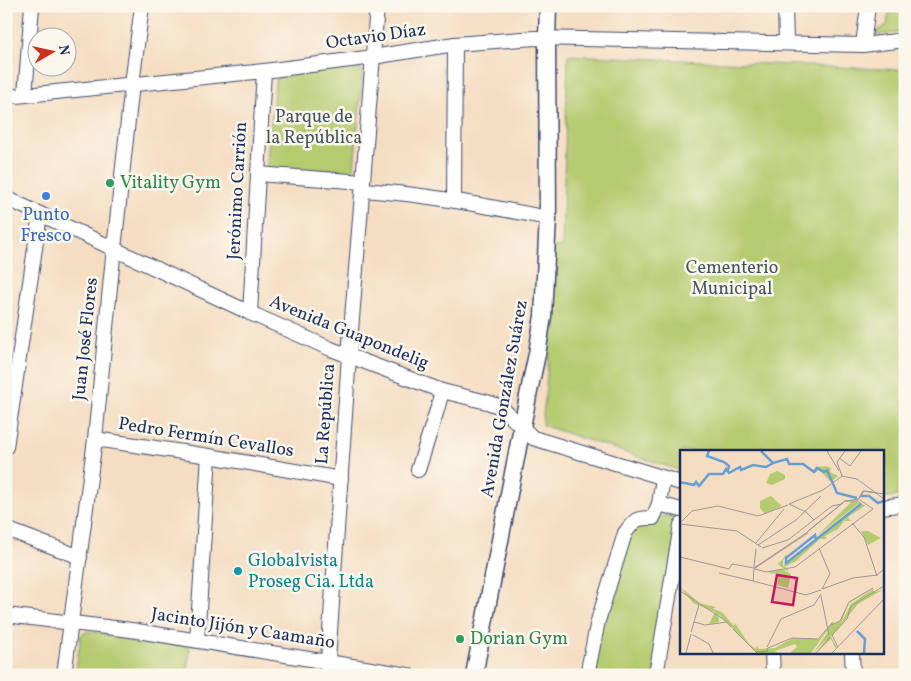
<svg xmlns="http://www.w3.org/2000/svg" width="911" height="681" font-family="Vollkorn,serif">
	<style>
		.green { fill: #b5cb70; stroke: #687d67 }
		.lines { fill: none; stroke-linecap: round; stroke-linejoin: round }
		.minor-casing { stroke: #3c496d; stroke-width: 16 }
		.major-casing { stroke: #3c496d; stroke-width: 19 }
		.minor { stroke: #fff; stroke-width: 14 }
		.major { stroke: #fff; stroke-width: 16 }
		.leisure-dot { fill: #2e9e5b; stroke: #fbf7ec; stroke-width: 2 }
		.shop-dot { fill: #3f7fe0; stroke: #fbf7ec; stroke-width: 2 }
		.culture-dot { fill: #0f9aa8; stroke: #fbf7ec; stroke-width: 2 }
		.labels { text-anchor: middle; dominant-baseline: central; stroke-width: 5; stroke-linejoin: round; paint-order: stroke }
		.street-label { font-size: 18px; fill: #1b2f5e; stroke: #fbf7ec }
		.park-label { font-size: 18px; fill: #425662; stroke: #fbf7ec }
		.leisure-label { font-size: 18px; fill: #27864d; stroke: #fbf7ec; text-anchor: start }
		.shop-label { font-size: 18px; fill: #366cbe; stroke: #fbf7ec }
		.culture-label { font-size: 18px; fill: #0d838f; stroke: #fbf7ec; text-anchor: start }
		.inset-river { fill: none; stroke: #689ed5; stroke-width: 2.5 }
		.inset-road { fill: none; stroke: #9e9799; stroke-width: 1 }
		.view { fill: #c2185b; fill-opacity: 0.15; stroke: #c2185b; stroke-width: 2.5 }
		.inset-edge { fill: none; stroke: #1b2f5e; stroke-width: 2.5 }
	</style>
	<rect width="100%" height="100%" fill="#fbf7ec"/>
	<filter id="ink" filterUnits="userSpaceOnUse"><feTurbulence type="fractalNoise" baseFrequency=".02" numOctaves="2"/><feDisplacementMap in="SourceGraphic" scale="10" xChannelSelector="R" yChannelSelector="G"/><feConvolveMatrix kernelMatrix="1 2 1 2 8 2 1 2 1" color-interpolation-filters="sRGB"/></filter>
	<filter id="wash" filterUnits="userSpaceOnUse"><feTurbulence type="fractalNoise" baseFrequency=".0096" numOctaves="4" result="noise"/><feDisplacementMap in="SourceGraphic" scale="20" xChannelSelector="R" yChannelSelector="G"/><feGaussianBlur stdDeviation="1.12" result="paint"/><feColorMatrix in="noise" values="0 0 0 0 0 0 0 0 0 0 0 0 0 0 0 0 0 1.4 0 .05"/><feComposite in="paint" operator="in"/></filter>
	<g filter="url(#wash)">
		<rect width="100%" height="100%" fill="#f5ddc1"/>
		<g class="green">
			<polygon points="890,6 905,6 905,32 869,36 887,25"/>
			<polygon points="568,55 905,70 905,495 882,498 882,451 681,451 681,471 542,425 550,346 551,345 555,247 562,246"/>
			<polygon points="356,67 361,68 363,72 353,179 266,171 275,83 277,78 282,75"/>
			<path d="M670,515L678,516L680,519L654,675H592L602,622L629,534C640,522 653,517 670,515Z"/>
			<polygon points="87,631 190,647 187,675 75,675 81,635"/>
		</g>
	</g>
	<g filter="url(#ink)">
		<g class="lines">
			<defs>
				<g id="minor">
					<polyline points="785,6 786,43"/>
					<polyline points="863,45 868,6"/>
					<polyline points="25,95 32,6"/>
					<polyline points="6,97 264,71 366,58 455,44 535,38 863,45 905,40"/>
					<polyline points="258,174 363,182"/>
					<path d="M363,190C425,194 487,206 548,218"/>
					<polyline points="6,198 250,313 331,349 442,391 487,402 501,407 533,438 681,483"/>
					<polyline points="454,200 455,44"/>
					<polyline points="250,313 264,71"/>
					<polyline points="95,439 209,456 341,479"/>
					<polyline points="6,447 40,214"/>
					<polyline points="418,470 437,410 442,391"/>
					<polyline points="659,504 681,510"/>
					<polyline points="882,507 905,504"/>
					<polyline points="6,529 80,557"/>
					<polyline points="6,615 131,630 408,675"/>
					<polyline points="197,640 209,456"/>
					<polyline points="772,652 773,675"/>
					<polyline points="852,652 853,675"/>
					<polyline points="64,675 95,439 112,267 132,84 142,6"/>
					<polyline points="327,675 349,356 377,6"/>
					<path d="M587,675L598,621L625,533C635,519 636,518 653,518L659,504L663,478"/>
					<polyline points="656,675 681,525"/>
				</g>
				<polyline id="major" points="474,675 528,396 537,354 543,316 548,218 547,39 548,6"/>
			</defs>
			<use href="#minor" class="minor-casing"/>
			<use href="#major" class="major-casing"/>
			<use href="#minor" class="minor"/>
			<use href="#major" class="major"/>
		</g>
	</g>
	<g class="leisure-dot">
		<circle cx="110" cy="183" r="5"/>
		<circle cx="460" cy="639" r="5"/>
	</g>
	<circle class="shop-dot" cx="46" cy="196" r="5"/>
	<circle class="culture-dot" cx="238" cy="571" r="5"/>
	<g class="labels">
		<g class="street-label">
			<text transform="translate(376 37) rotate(-8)">Octavio Díaz</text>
			<text transform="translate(238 191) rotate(-87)">Jerónimo Carrión</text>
			<text transform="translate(349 333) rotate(22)">Avenida Guapondelig</text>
			<text transform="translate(86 339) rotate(-84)">Juan José Flores</text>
			<text transform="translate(505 399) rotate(-80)">Avenida González Suárez</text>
			<text transform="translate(326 414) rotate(-86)">La República</text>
			<text transform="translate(206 438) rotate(9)">Pedro Fermín Cevallos</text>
			<text transform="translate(243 629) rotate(9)">Jacinto Jijón y Caamaño</text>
		</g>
		<g class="park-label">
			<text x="314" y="117">Parque de<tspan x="314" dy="21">la República</tspan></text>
			<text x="732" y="268">Cementerio<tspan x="732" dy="21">Municipal</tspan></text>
		</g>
		<g class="leisure-label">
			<text x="120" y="183">Vitality Gym</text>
			<text x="470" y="639">Dorian Gym</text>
		</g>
		<g class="shop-label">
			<text x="46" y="215">Punto<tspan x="46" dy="21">Fresco</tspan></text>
		</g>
		<g class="culture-label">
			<text x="248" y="561">Globalvista<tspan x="248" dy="21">Proseg Cia. Ltda</tspan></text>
		</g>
	</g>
	<g transform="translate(680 450)">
		<rect width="204" height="204" fill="#f5ddc1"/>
		<path d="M145,16L151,18L150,22L158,26L151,32L139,20L135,23L132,22L136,17ZM97,21L105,25V29L92,35L86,33L90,24ZM91,46L102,56L85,64L80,58V51ZM172,51H179L185,56L168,67L171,71H164L158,79L145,86L147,89H140L116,111L123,108L104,117L108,118V121L100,116L98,114L106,105L110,104L103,110V116L181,55L178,54L137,86ZM181,81H188L201,88L188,95ZM102,119L111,124L108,138L97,135L99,124L87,123ZM0,137L20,153L14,152L36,157L33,159L42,162L54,176L55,173L69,194L76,199L77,195L79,199L95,198L113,188L139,189L153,171L154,174L160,171L169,152L193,139L169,153L161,173L149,182L161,173L171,154L193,139L195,142L204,139L178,154L153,185L151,187L157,197L155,198L151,189L136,203L148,188L133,203L148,182L147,181L131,203H110L117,197L115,194L95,201L99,203H77L38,164L39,172L29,174L35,162L13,153Z" fill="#b5cb70"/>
		<path class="inset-river" d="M29,1L27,6L44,12L49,16L48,20M93,13L107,9L109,14H123L134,22L137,18L144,22L147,20L157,43L177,48M0,32L14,35L16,32L19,36L29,24H43L46,19L49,23L60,17L61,20L73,15L86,17L93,13L81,1M181,46H189L198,53L204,51M106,113V108L135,85L136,90M105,114L181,54M177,181L185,189L184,203"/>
		<path class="inset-road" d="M147,1L159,21M159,8L170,16L181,1M162,26L157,12L165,1M179,49L184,41L204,44M134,70L126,62L109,54L143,40L162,26L177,29L204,49M0,73L12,61L38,56L78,66L108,55M172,73L184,87L197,126M0,74L57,81L81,97M128,81L165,51L179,49M76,93L104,59M78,95L116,70L141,46M82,98L108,90L152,56L162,54M139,98L150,124L142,139M0,107L49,119L52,114L74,118L126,83L165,51H177L183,41L197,43M74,117L76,99M75,118L128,83M75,119L86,122L104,119M104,119L115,117L193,59L180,50M39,123L73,131L74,119L79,115M73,131L126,145L141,140M142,139L173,128L197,125L204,119M0,141L46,171L51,177M141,146L149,185M14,172L25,175L47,172M151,175L160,171L169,152L193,138M53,179L77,203M11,182L19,155M13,185L29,194L33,203M87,197L101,169L134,155L141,144M158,197L152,185L167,169L171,156L204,136M88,198L112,188L138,189L152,173M76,202L88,201L87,198M6,203L11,184M136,203L150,187M152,203L204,149"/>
		<path class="view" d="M97,125L117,128L113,155L92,152Z"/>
		<rect width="204" height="204" class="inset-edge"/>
	</g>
	<rect width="911" height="681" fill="none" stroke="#fbf7ec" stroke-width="25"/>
	<g transform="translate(52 52) rotate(81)"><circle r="24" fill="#fbf7ec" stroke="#a1a7b3"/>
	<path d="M0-4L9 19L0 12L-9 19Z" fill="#c8321e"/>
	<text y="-8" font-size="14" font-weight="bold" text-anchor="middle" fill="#1b2f5e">N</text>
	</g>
</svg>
